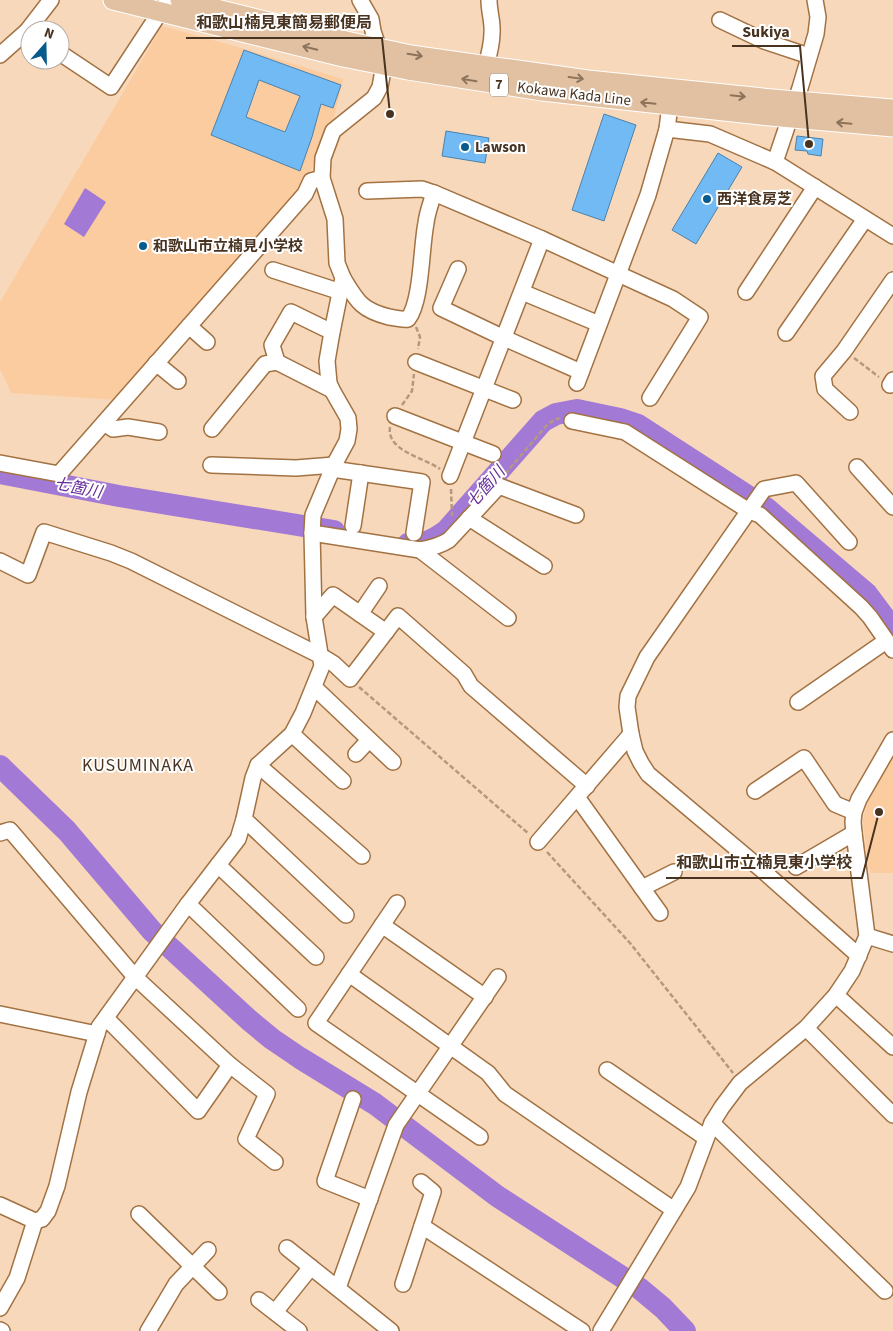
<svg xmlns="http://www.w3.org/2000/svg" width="893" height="1331" font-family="'Source Sans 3','Noto Sans JP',sans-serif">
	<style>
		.built { fill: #fccca1 }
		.water { fill: #a279d4 }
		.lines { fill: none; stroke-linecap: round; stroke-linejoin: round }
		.river { stroke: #a279d4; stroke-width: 22 }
		.building { fill: #71baf4; stroke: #4b82ad; fill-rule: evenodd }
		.minor-casing { stroke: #a27243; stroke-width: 18 }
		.major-casing { stroke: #fff; stroke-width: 21 }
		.path { stroke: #b4987f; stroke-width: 2.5; stroke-dasharray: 5 2.5; stroke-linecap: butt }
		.minor { stroke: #fff; stroke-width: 15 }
		.major { stroke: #e2c1a2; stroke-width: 19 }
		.oneway { stroke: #8d735a }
		.poi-dot { fill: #065a8c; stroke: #fff; stroke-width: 2 }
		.labels { text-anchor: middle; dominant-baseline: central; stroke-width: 4; stroke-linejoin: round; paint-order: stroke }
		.shield { fill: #fff; stroke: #7f7063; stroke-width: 1 }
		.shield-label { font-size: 14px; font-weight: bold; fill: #483320 }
		.street-label { font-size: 15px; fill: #483320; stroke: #fff }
		.poi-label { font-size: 15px; font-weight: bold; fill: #483320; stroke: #fff; text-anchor: start }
		.water-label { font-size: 16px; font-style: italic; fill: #652c99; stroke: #fff }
		.quarter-label { font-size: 18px; letter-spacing: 1px; fill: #483320; stroke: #fff }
		.leader { fill: none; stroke: #483320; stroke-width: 2 }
		.callout-dot { fill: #483320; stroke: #fff; stroke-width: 2 }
		.callout-label { font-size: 16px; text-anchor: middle; font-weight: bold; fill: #483320; stroke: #fff; stroke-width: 4; stroke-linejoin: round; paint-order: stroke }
	</style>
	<rect width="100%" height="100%" fill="#f8d8bb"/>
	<g class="built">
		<polygon points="162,26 238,47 343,79 335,114 303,189 118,400 11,393 0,369 0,302"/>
		<polygon points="893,755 893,873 871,873 868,865 863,821 867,803"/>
	</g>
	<polygon class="water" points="85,188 106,202 84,237 64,224"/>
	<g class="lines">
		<g class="river">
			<polyline points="0,473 119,496 334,531"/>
			<path d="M408,544C425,544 432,541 446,531L543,421L556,414L577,410L620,419L638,425L766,508L867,594L893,629"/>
			<polyline points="0,766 67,831 152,931 249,1020 272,1039 300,1058 375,1104 497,1196 639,1288 663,1308 685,1331"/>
		</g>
	</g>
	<g class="building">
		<path d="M244,50L341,85L333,108L321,104L312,137L300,171L211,135ZM259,80L300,96L285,132L246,117Z"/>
		<polygon points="604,114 636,125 604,221 572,210"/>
		<polygon points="446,131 489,138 485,163 442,156"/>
		<polygon points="797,136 823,139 821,156 808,154 807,151 795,150"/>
		<polygon points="718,153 742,167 696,244 672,230"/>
	</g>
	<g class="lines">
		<defs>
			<g id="minor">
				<polyline points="720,20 764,41 809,56"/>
				<polyline points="27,31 51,0"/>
				<polyline points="60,53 111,87 168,0"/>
				<polyline points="0,55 27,31 30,33"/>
				<path d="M486,66C489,55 492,44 492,33C493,22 489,12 489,0"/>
				<polyline points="667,129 710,134 775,162 893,236"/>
				<polyline points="775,162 800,88 816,34 818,17 815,0"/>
				<polyline points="367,191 422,189 434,193 542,239 673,299 700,317 650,398"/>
				<polyline points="458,269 441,308 504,338 581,372"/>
				<polyline points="273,270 341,292"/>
				<path d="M343,278C357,301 361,310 389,317C396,318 402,320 408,319C422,301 421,247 426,223C427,213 431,203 434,193"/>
				<polyline points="522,292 599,324"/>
				<polyline points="746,292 815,187"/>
				<polyline points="189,326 207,342"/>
				<polyline points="786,333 865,219"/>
				<polyline points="277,362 272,345 291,312 332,332"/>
				<polyline points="416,362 513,400"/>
				<polyline points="156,363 178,381"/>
				<polyline points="577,383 648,195 667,129 670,105"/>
				<polyline points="890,385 893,380"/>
				<polyline points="850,412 825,389 823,376 844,351 893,280"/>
				<polyline points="395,416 493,454"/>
				<polyline points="572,421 625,432 749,511 760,515 861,607 870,617 893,650"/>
				<polyline points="104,423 113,429 128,427 159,432"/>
				<polyline points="212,429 265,364 277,362 332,390"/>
				<polyline points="0,463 59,474 305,194 311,181 322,178"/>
				<polyline points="211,465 296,468 334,465"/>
				<polyline points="857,467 893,507"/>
				<polyline points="332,469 422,482 414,533"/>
				<polyline points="450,476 542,239"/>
				<polyline points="469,518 544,566"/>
				<polyline points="353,526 361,473"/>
				<path d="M312,533L420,550C431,548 440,546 449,540L499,486L576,515"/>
				<polyline points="849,542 796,483 764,489 647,657 628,696 627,707 631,734 635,751 641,763 648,774 761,869 859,956"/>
				<polyline points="420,550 508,618"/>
				<polyline points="0,561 28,575 44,532 111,553 131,561 321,656 334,664 350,679 398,616 464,674 471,686 587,786"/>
				<polyline points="360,614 379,586"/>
				<polyline points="314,617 333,595 386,632"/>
				<polyline points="315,688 393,762"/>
				<polyline points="798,702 886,641"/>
				<polyline points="292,734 343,781"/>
				<polyline points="356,754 369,740"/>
				<polyline points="258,765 362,856"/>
				<polyline points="755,791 804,758 835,804 854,812"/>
				<polyline points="577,797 660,913"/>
				<polyline points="244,819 346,915"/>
				<polyline points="0,833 10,830 135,977 230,1065 267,1094 246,1139 275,1162"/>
				<polyline points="538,842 631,734"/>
				<polyline points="218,865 316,957"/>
				<polyline points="796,867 854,833"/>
				<polyline points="642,888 674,872"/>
				<polyline points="397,903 316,1023 480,1137"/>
				<polyline points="188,904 298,1009"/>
				<polyline points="382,925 485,997"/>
				<polyline points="867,936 893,944"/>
				<polyline points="349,974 488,1073 505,1094 674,1210"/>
				<polyline points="836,995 893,1047"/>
				<polyline points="0,1014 97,1034"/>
				<polyline points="106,1018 198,1111 230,1065"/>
				<polyline points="806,1028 893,1115"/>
				<polyline points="607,1070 706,1138"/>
				<polyline points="353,1099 325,1181 370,1199"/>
				<polyline points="712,1123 885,1291"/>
				<polyline points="0,1205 35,1221 42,1219 48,1211 57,1186 79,1092 99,1027 188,904 238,839 244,819 253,778 258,765 292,734 303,713 322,666 314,617 312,533 313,515 334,465 347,441 349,429 348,418 332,390 329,383 327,361 332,332 343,278 337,263 335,219 322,178 323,158 333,131 374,98 380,87 384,65 373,31 371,19 360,0"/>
				<polyline points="139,1214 219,1292"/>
				<polyline points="422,1226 582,1331"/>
				<polyline points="287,1248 391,1331"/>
				<polyline points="403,1284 433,1192 421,1182"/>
				<polyline points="338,1288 396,1125 498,977"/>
				<polyline points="259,1300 299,1331"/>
				<polyline points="0,1308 17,1278 35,1221"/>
				<polyline points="275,1312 311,1267"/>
				<polyline points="0,1330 2,1331"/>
				<polyline points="148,1331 176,1284 208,1250"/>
				<polyline points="601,1331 688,1187 712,1123 722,1107 740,1083 806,1028 836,995 852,971 867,936 854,833 853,822 854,812 859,799 893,740"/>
			</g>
			<g id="major">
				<polyline points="113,0 343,57 408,70 542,91 770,116 893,127"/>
				<polyline points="180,0 346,41 411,55 588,80 772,99 893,109"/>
			</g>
		</defs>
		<use href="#minor" class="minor-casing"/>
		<use href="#major" class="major-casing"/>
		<g class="path">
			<polyline points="416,327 420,337 418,349"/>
			<polyline points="854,358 879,377"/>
			<polyline points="402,405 412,391 414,374"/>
			<path d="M390,427C386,451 425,458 440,469"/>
			<polyline points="505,474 547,425 554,420 560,418"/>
			<polyline points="451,489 452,516"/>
			<polyline points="359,687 529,834"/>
			<polyline points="547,852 630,943 733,1073"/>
		</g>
		<use href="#minor" class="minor"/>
		<use href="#major" class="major"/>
	</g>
	<defs><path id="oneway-shaft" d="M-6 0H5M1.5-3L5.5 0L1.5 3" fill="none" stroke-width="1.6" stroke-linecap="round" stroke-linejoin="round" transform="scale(1.25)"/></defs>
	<g class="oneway">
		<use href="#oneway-shaft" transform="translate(310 48) rotate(-166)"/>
		<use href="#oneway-shaft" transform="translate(415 55) rotate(9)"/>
		<use href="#oneway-shaft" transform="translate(576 78) rotate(8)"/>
		<use href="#oneway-shaft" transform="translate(469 80) rotate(-171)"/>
		<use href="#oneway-shaft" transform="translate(738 96) rotate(6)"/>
		<use href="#oneway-shaft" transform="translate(648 103) rotate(-174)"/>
		<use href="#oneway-shaft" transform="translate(844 123) rotate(-175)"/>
	</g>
	<g class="poi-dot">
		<circle cx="465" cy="147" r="5"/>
		<circle cx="707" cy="199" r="5"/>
		<circle cx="143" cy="246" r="5"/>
	</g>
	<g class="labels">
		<rect class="shield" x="490" y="73.5" width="18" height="23" rx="4"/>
		<g class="shield-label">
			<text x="499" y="85">7</text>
		</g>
		<g class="street-label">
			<text transform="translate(574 94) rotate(7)">Kokawa Kada Line</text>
		</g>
		<g class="poi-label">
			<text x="475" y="147">Lawson</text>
			<text x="717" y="199">西洋食房芝</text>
			<text x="153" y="246">和歌山市立楠見小学校</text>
		</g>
		<g class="water-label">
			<text transform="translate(486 487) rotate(-49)">七箇川</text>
			<text transform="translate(78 488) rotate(11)">七箇川</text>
		</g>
		<g class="quarter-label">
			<text x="138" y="765">KUSUMINAKA</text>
		</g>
	</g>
	<path class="leader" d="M390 114L382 38H186M809 144L800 46H732M879 812L862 878H666"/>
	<g class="callout-dot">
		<circle cx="390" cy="114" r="5"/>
		<circle cx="809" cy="144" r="5"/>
		<circle cx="879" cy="812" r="5"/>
	</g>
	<g class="callout-label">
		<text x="284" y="28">和歌山楠見東簡易郵便局</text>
		<text x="766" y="37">Sukiya</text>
		<text x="764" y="868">和歌山市立楠見東小学校</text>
	</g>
	<g transform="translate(45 45) rotate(20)"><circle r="24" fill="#ffffff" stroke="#b6ada6"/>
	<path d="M0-4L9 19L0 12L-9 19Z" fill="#065a8c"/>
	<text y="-8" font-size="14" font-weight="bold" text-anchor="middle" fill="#483320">N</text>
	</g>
</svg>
